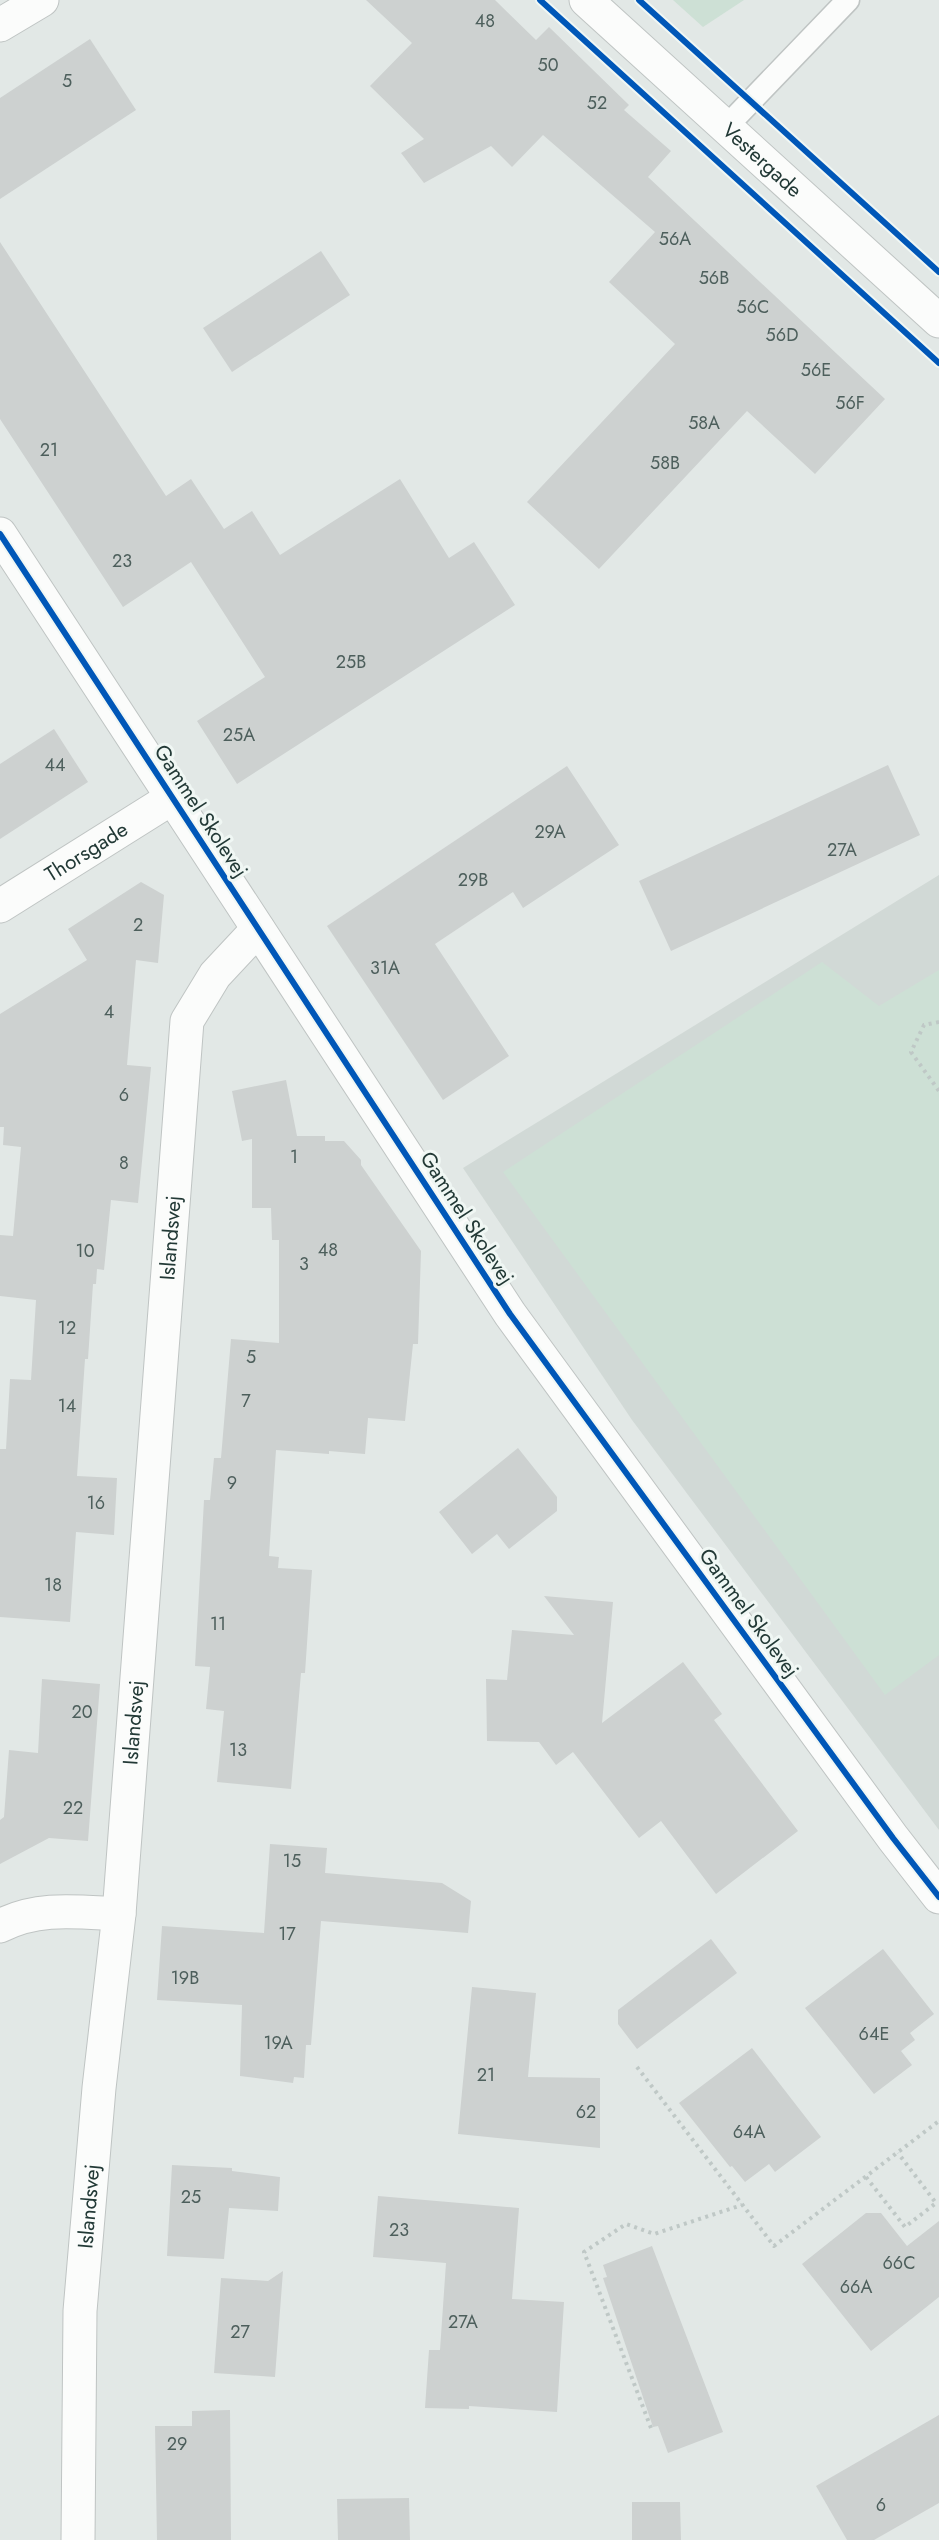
<svg xmlns="http://www.w3.org/2000/svg" width="939" height="2540" font-family="Jost,sans-serif">
	<style>
		.built { fill: #d1d9d6 }
		.green { fill: #cde0d5 }
		.building { fill: #cdd1d0 }
		.lines { fill: none; stroke-linecap: round; stroke-linejoin: round }
		.service-casing { stroke: #bfc4c3; stroke-width: 25 }
		.minor-casing { stroke: #bfc4c3; stroke-width: 35 }
		.tertiary-casing { stroke: #bfc4c3; stroke-width: 35 }
		.path { stroke: #bfc8c6; stroke-width: 4; stroke-dasharray: 3 4.5; stroke-linecap: butt }
		.service { stroke: #fbfcfb; stroke-width: 22 }
		.minor { stroke: #fbfcfb; stroke-width: 33 }
		.tertiary { stroke: #fbfcfb; stroke-width: 33 }
		.cycleway-casing { stroke: #f0f7f4; stroke-width: 10 }
		.cycleway { stroke: #0057b8; stroke-width: 6 }
		.labels { text-anchor: middle; dominant-baseline: central; stroke-width: 6; stroke-linejoin: round; paint-order: stroke }
		.number-label { font-size: 18px; fill: #4d5f5c }
		.street-label { font-size: 21px; fill: #223936; stroke: #f0f7f4 }
	</style>
	<rect width="100%" height="100%" fill="#e2e8e6"/>
	<polygon class="built" points="939,875 939,1830 632,1420 463,1168"/>
	<g class="green">
		<polygon points="673,0 744,0 703,27"/>
		<polygon points="822,962 879,1006 939,970 939,1655 885,1695 503,1172"/>
	</g>
	<g class="building">
		<polygon points="366,0 495,0 536,40 549,27 629,105 624,110 671,151 648,177 885,399 815,474 747,411 599,569 527,502 675,344 609,282 655,232 543,135 512,167 491,146 424,183 401,153 424,139 370,86 412,43"/>
		<polygon points="90,39 136,110 0,199 0,98"/>
		<polygon points="0,242 166,496 191,479 224,529 252,511 280,555 400,479 449,558 474,542 515,605 237,784 197,721 265,677 191,562 123,607 0,419"/>
		<polygon points="321,251 350,295 232,372 203,328"/>
		<polygon points="54,729 88,782 0,839 0,764"/>
		<polygon points="888,765 920,835 671,951 639,881"/>
		<polygon points="567,766 619,845 523,908 513,892 435,944 509,1056 443,1100 327,926"/>
		<polygon points="141,882 164,895 158,963 136,960 127,1065 151,1067 138,1203 111,1200 104,1270 97,1269 96,1284 93,1284 88,1359 85,1359 77,1476 117,1478 114,1535 76,1532 70,1622 0,1617 0,1449 6,1449 10,1379 31,1380 36,1300 0,1296 0,1235 13,1236 21,1147 3,1145 4,1127 0,1127 0,1014 87,960 68,929"/>
		<polygon points="286,1080 297,1136 325,1136 325,1141 344,1141 361,1160 361,1165 421,1251 418,1344 413,1344 405,1421 368,1418 365,1454 329,1451 329,1454 276,1450 269,1556 279,1557 278,1568 312,1570 305,1673 301,1673 291,1789 217,1782 224,1711 206,1709 210,1667 195,1666 204,1500 210,1500 214,1458 221,1458 231,1339 279,1343 279,1240 272,1240 271,1208 252,1208 252,1139 242,1141 232,1091"/>
		<polygon points="518,1448 557,1497 557,1511 509,1549 497,1534 472,1554 439,1512"/>
		<polygon points="544,1596 613,1602 602,1723 683,1662 722,1714 714,1720 798,1831 716,1894 661,1821 639,1838 573,1752 556,1765 539,1742 487,1741 486,1679 507,1680 512,1630 574,1635"/>
		<polygon points="42,1679 100,1684 88,1841 49,1838 0,1864 0,1820 4,1817 9,1750 38,1753"/>
		<polygon points="270,1844 327,1848 325,1873 442,1883 471,1901 468,1933 321,1921 311,2045 306,2045 304,2078 294,2077 293,2083 240,2076 242,2005 157,2000 162,1926 264,1933"/>
		<polygon points="711,1939 737,1973 637,2049 618,2024 618,2010"/>
		<polygon points="883,1949 934,2014 910,2033 915,2040 901,2051 912,2065 874,2094 805,2008"/>
		<polygon points="472,1987 536,1993 528,2077 600,2078 600,2148 458,2134"/>
		<polygon points="752,2048 821,2137 775,2172 769,2164 745,2182 732,2166 730,2167 679,2103"/>
		<polygon points="172,2165 232,2168 232,2171 280,2177 278,2211 229,2208 224,2259 167,2256"/>
		<polygon points="378,2196 519,2208 512,2299 564,2302 557,2412 469,2406 469,2409 425,2408 429,2350 440,2350 446,2263 373,2257"/>
		<polygon points="866,2213 881,2213 907,2246 939,2221 939,2297 871,2351 802,2264"/>
		<polygon points="652,2246 723,2432 668,2453 658,2426 653,2427 603,2278 607,2277 603,2265"/>
		<polygon points="283,2271 275,2377 214,2373 221,2278 268,2281"/>
		<polygon points="230,2410 231,2540 157,2540 155,2426 192,2426 192,2411"/>
		<polygon points="939,2415 939,2503 874,2540 847,2540 816,2486"/>
		<polygon points="409,2498 410,2540 338,2540 337,2499"/>
		<polygon points="632,2502 680,2502 681,2540 632,2540"/>
	</g>
	<g class="lines">
		<defs>
			<polyline id="service" points="725,128 848,0"/>
			<g id="minor">
				<polyline points="0,25 42,0"/>
				<polyline points="0,534 510,1314 893,1838 939,1897"/>
				<path id="s1" d="M0,906L172,798"/>
				<path d="M0,1926C38,1906 78,1912 119,1914"/>
				<path id="s2" d="M78,2540L80,2311L99,2088L119,1914L187,1021L215,975L258,929"/>
			</g>
			<g id="tertiary">
				<path id="s3" d="M586,0L939,321"/>
			</g>
		</defs>
		<use href="#service" class="service-casing"/>
		<use href="#minor" class="minor-casing"/>
		<use href="#tertiary" class="tertiary-casing"/>
		<g class="path">
			<polyline points="939,1022 924,1025 911,1052 939,1091"/>
			<polyline points="637,2067 774,2246 939,2121"/>
			<polyline points="866,2177 905,2227 936,2203 898,2153"/>
			<polyline points="651,2428 584,2252 626,2224 654,2234 742,2205"/>
		</g>
		<use href="#service" class="service"/>
		<use href="#minor" class="minor"/>
		<use href="#tertiary" class="tertiary"/>
		<defs>
			<g id="cycleway">
				<polyline points="540,0 939,363"/>
				<polyline points="639,0 939,272"/>
				<polyline points="0,534 510,1314 893,1838 939,1897"/>
			</g>
		</defs>
		<use href="#cycleway" class="cycleway-casing"/>
		<use href="#cycleway" class="cycleway"/>
	</g>
	<g class="labels">
		<g class="number-label">
			<text x="485" y="21">48</text>
			<text x="548" y="65">50</text>
			<text x="67" y="81">5</text>
			<text x="597" y="103">52</text>
			<text x="675" y="239">56A</text>
			<text x="714" y="278">56B</text>
			<text x="753" y="307">56C</text>
			<text x="782" y="335">56D</text>
			<text x="816" y="370">56E</text>
			<text x="850" y="403">56F</text>
			<text x="704" y="423">58A</text>
			<text x="49" y="450">21</text>
			<text x="665" y="463">58B</text>
			<text x="122" y="561">23</text>
			<text x="351" y="662">25B</text>
			<text x="239" y="735">25A</text>
			<text x="55" y="765">44</text>
			<text x="550" y="832">29A</text>
			<text x="842" y="850">27A</text>
			<text x="473" y="880">29B</text>
			<text x="138" y="925">2</text>
			<text x="385" y="968">31A</text>
			<text x="109" y="1012">4</text>
			<text x="124" y="1095">6</text>
			<text x="294" y="1157">1</text>
			<text x="124" y="1163">8</text>
			<text x="328" y="1250">48</text>
			<text x="85" y="1251">10</text>
			<text x="304" y="1264">3</text>
			<text x="67" y="1328">12</text>
			<text x="251" y="1357">5</text>
			<text x="246" y="1401">7</text>
			<text x="67" y="1406">14</text>
			<text x="232" y="1483">9</text>
			<text x="96" y="1503">16</text>
			<text x="53" y="1585">18</text>
			<text x="218" y="1624">11</text>
			<text x="82" y="1712">20</text>
			<text x="238" y="1750">13</text>
			<text x="73" y="1808">22</text>
			<text x="292" y="1861">15</text>
			<text x="287" y="1934">17</text>
			<text x="185" y="1978">19B</text>
			<text x="874" y="2034">64E</text>
			<text x="278" y="2043">19A</text>
			<text x="486" y="2075">21</text>
			<text x="586" y="2112">62</text>
			<text x="749" y="2132">64A</text>
			<text x="191" y="2197">25</text>
			<text x="399" y="2230">23</text>
			<text x="899" y="2263">66C</text>
			<text x="856" y="2287">66A</text>
			<text x="463" y="2322">27A</text>
			<text x="240" y="2332">27</text>
			<text x="177" y="2444">29</text>
			<text x="881" y="2505">6</text>
		</g>
		<g class="street-label">
			<text stroke="none"><textPath href="#s3" startOffset="238">Vestergade</textPath></text>
			<text transform="translate(201 811) rotate(57)">Gammel Skolevej</text>
			<text stroke="none"><textPath href="#s1" startOffset="102">Thorsgade</textPath></text>
			<text transform="translate(467 1218) rotate(57)">Gammel Skolevej</text>
			<text stroke="none"><textPath href="#s2" startOffset="1306">Islandsvej</textPath></text>
			<text transform="translate(749 1613) rotate(54)">Gammel Skolevej</text>
			<text stroke="none"><textPath href="#s2" startOffset="820">Islandsvej</textPath></text>
			<text stroke="none"><textPath href="#s2" startOffset="334">Islandsvej</textPath></text>
		</g>
	</g>
</svg>
